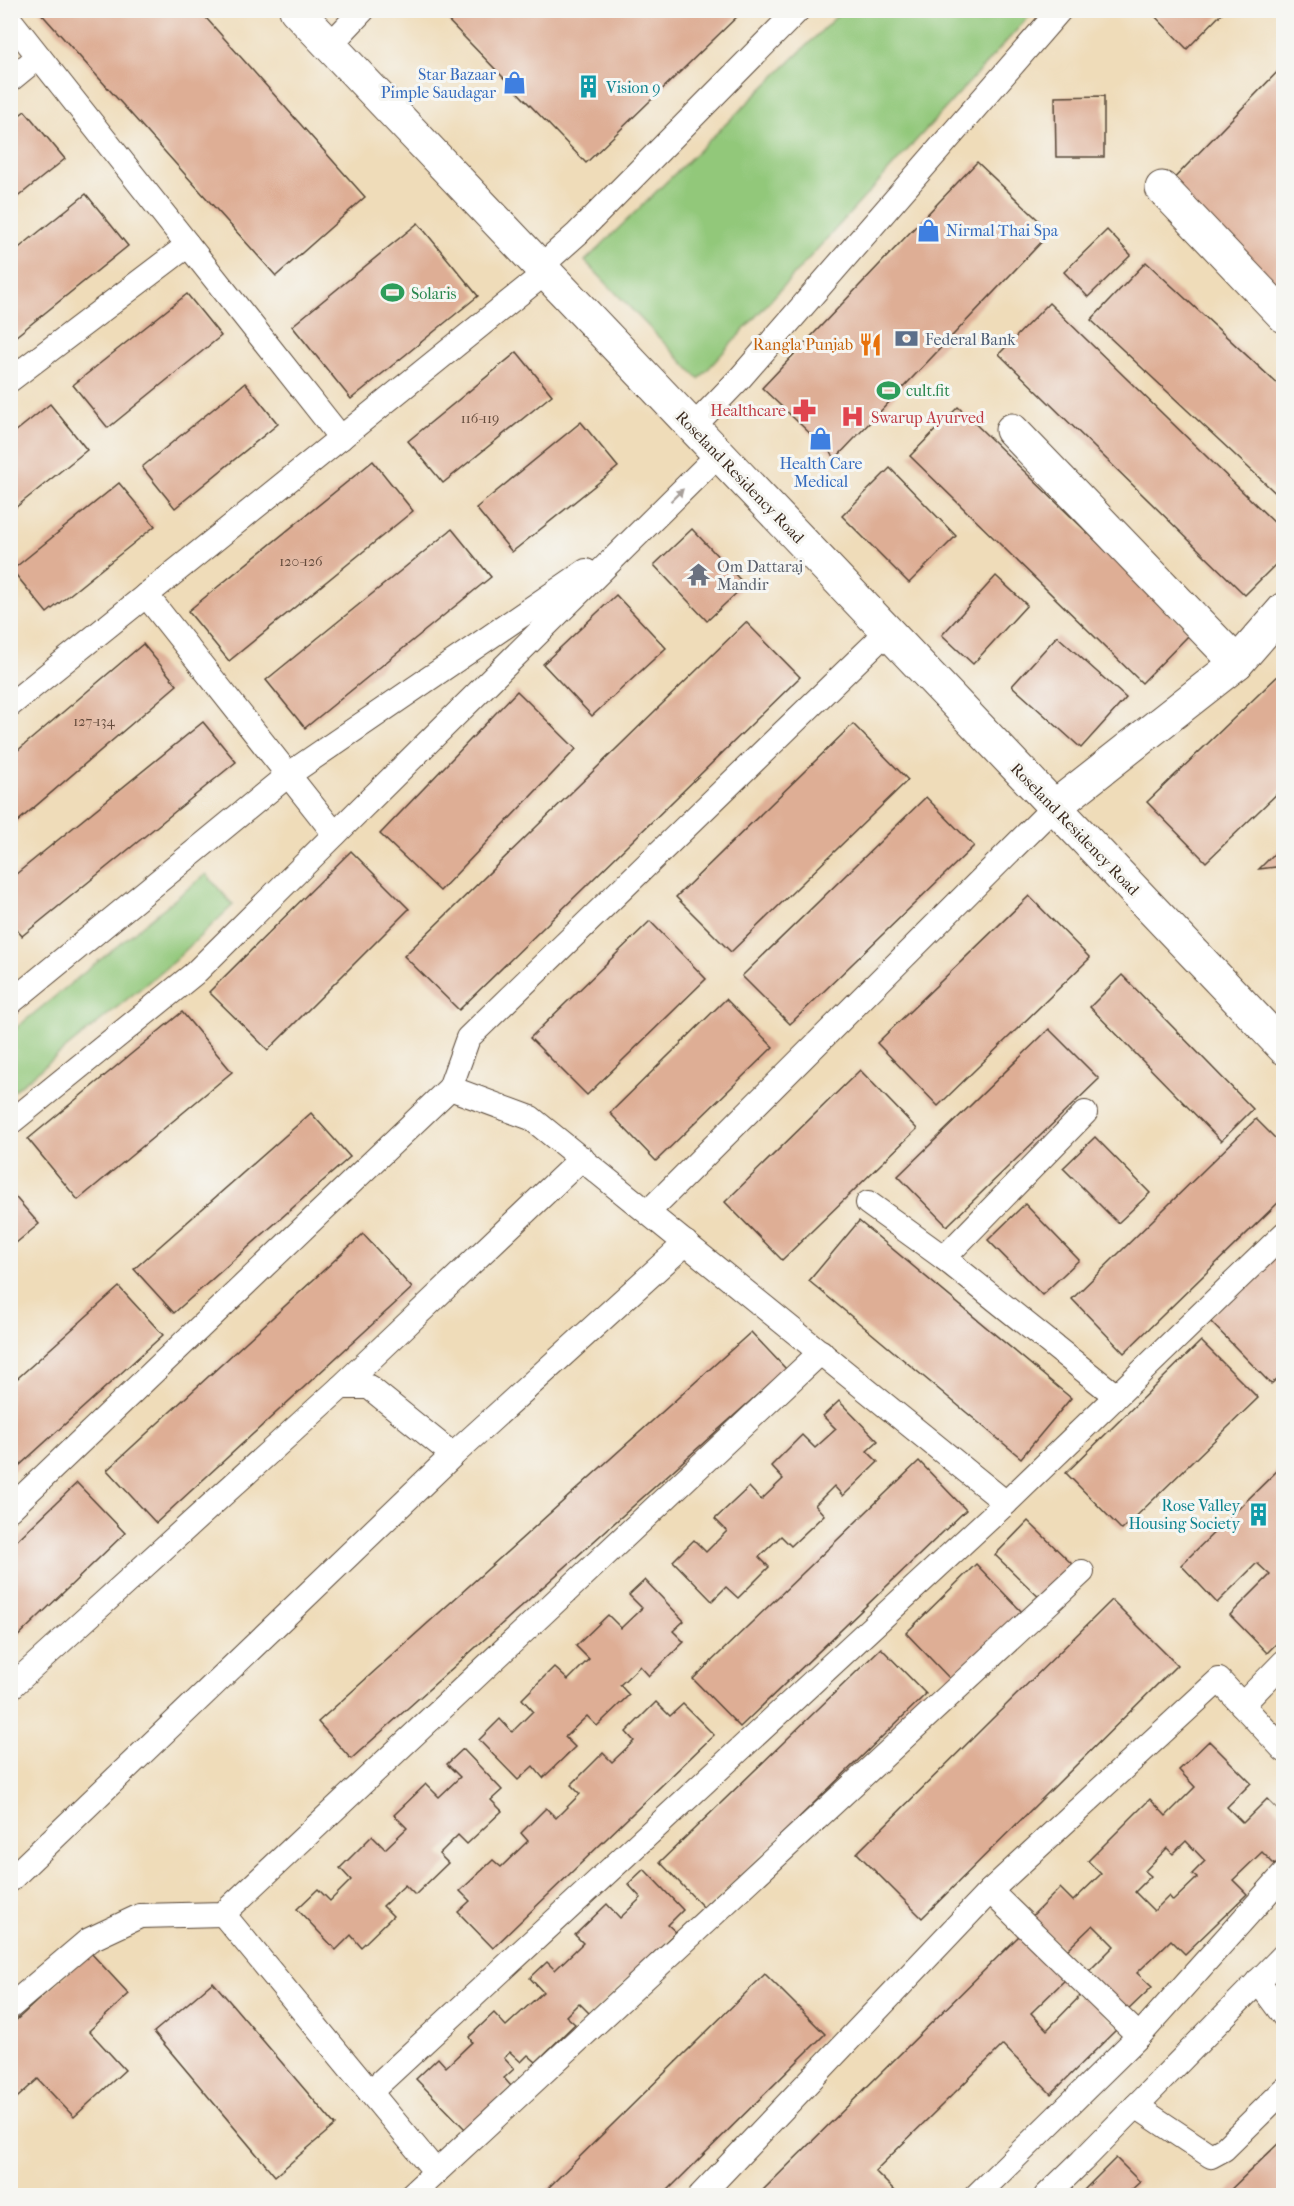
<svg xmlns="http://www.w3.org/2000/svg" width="1294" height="2206" font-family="'IM FELL French Canon',serif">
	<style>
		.green { fill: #92c87a; stroke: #66794c; stroke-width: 1.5 }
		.building { fill: #deae95; fill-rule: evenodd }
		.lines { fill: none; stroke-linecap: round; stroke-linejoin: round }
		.service-casing { stroke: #564535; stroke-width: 26 }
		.minor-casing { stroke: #564535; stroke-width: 35 }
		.tertiary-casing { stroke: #564535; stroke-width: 35 }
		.service { stroke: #fff; stroke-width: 24 }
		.minor { stroke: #fff; stroke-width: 33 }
		.tertiary { stroke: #fff; stroke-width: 33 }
		.oneway { fill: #a79f9a }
		.labels { text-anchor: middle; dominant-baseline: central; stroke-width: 6; stroke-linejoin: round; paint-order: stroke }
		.number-label { font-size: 14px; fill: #644b3c }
		.shop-label { font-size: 16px; fill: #366cbe; stroke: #f6f6f2; text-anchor: end }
		.culture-label { font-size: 16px; fill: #0d838f; stroke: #f6f6f2; text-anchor: start }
		.leisure-label { font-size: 16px; fill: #27864d; stroke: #f6f6f2; text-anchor: start }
		.service-label { font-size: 16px; fill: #4e5e75; stroke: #f6f6f2; text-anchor: start }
		.food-label { font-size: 16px; fill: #c56008; stroke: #f6f6f2; text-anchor: end }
		.health-label { font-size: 16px; fill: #be3a42; stroke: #f6f6f2; text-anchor: end }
		.street-label { font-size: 16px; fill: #3b2a1e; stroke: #f6f6f2 }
		.worship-label { font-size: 16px; fill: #5b616d; stroke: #f6f6f2; text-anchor: start }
	</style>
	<rect width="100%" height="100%" fill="#f6f6f2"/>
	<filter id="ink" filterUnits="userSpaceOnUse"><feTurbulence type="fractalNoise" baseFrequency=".0167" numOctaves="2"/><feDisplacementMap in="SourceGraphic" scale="12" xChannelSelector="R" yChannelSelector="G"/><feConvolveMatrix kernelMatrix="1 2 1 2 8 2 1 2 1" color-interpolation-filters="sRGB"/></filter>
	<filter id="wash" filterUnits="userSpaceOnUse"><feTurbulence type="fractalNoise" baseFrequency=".008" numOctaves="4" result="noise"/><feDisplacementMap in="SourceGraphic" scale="24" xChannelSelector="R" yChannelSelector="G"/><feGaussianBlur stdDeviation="1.35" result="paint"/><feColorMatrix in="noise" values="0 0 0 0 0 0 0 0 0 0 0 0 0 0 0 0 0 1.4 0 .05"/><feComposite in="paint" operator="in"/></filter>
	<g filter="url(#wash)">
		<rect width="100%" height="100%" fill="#efdcb9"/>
		<g class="green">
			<polygon points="842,11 1034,11 699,379 585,261"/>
			<polygon points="206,874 233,905 173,962 11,1093 11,1032"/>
		</g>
		<g id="blocks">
			<g class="building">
				<polygon points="38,10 199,10 365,197 276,276"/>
				<polygon points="438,10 744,10 586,163"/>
				<polygon points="1149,10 1225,10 1187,49"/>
				<polygon points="1284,65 1284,310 1161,192"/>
				<polygon points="1104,96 1104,157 1056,157 1055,97"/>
				<polygon points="25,111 65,159 10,203 10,122"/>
				<polygon points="977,162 1051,232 836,458 762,388"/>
				<polygon points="86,194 128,246 10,341 10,255"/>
				<polygon points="418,223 478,296 351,399 292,326"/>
				<polygon points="1107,230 1131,255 1088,297 1064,272"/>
				<polygon points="1146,262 1284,390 1284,501 1091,320"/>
				<polygon points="187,294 221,336 108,428 73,385"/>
				<polygon points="1049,303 1284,532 1284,556 1245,595 999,354"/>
				<polygon points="517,352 552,395 443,483 408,441"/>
				<polygon points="245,383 278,424 175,508 142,467"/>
				<polygon points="50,404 87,450 10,512 10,436"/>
				<polygon points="958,407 1191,633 1142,683 910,456"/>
				<polygon points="581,422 618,467 512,552 476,508"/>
				<polygon points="373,461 413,511 229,661 188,611"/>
				<polygon points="890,468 956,536 909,583 842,516"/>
				<polygon points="119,483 155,526 47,613 12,570"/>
				<polygon points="452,529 491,577 305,728 266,680"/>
				<polygon points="692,529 745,585 707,621 654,565"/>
				<polygon points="996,576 1027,605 973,664 942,635"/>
				<polygon points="616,595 666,648 592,716 543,664"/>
				<polygon points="746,622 800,677 459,1010 404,956"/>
				<polygon points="1057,636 1126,698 1081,748 1012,686"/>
				<polygon points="143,644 177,685 10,828 10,757"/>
				<polygon points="1284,670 1284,787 1206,862 1147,802"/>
				<polygon points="517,691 576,749 440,891 380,834"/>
				<polygon points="203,722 236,762 22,936 10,922 10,879"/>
				<polygon points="853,724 908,780 731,952 676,897"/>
				<polygon points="926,797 974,846 790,1024 742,976"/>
				<polygon points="1284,844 1284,866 1259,869"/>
				<polygon points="351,851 409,909 268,1050 209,992"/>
				<polygon points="1029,896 1090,958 938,1106 877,1043"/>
				<polygon points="650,921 706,979 587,1095 530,1038"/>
				<polygon points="1122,975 1253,1109 1221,1141 1090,1007"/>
				<polygon points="726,999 773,1047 656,1161 610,1113"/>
				<polygon points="182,1012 232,1072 78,1200 28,1139"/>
				<polygon points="1049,1029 1099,1079 947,1226 898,1176"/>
				<polygon points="860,1070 917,1129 782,1260 725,1202"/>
				<polygon points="311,1113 350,1157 174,1313 134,1269"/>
				<polygon points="1256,1119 1284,1147 1284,1197 1124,1353 1072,1299"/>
				<polygon points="1095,1137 1150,1193 1118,1223 1063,1168"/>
				<polygon points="10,1191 39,1224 10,1248"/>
				<polygon points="1025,1204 1079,1260 1042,1295 988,1240"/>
				<polygon points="859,1221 1071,1398 1021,1458 809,1281"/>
				<polygon points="363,1234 412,1288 156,1523 107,1470"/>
				<polygon points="1284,1247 1284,1373 1271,1384 1208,1319"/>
				<polygon points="119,1287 163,1335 10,1474 10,1385"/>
				<polygon points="751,1332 786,1369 351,1759 318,1722"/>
				<polygon points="1201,1341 1258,1398 1122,1530 1066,1473"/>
				<polygon points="839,1401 878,1441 867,1451 878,1462 843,1496 834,1486 815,1505 824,1515 791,1546 781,1536 759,1557 769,1567 738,1598 726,1587 712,1601 673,1561 694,1540 706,1552 727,1531 715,1519 749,1487 761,1500 783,1479 771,1466 802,1435 815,1448 836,1429 823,1416"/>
				<polygon points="919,1461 966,1510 740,1727 693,1679"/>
				<polygon points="1284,1464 1284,1636 1267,1653 1230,1615 1270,1575 1257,1563 1217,1603 1181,1565"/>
				<polygon points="77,1483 125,1533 10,1644 10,1547"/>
				<polygon points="1028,1521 1077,1569 1045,1603 995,1555"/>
				<polygon points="976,1564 1022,1612 952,1681 906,1633"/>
				<polygon points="645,1580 684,1621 673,1631 684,1642 649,1676 640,1666 620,1685 629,1695 597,1726 587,1716 565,1737 575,1747 543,1778 533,1766 518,1780 479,1740 500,1719 512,1732 533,1711 522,1699 554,1667 568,1680 589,1659 576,1646 608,1615 621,1628 642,1608 629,1595"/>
				<polygon points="1112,1600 1177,1665 922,1918 857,1853"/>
				<polygon points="881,1648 926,1694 705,1909 660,1862"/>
				<polygon points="656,1702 670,1716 683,1704 714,1735 493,1948 458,1912 470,1901 460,1891 493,1860 501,1867 528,1841 521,1833 546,1808 556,1818 580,1794 571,1785 603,1753 612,1762 634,1741 626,1732"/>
				<path d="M1209,1741L1251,1783L1227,1807L1243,1823L1267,1799L1284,1816V1857L1275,1865L1262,1852L1233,1880L1247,1894L1185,1954L1171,1940L1137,1973L1152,1987L1126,2012L1087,1973L1114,1946L1093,1925L1066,1951L1031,1917L1060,1888L1073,1901L1101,1874L1088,1861L1150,1799L1166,1816L1195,1787L1179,1770ZM1186,1841L1205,1861L1192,1874L1197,1878L1173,1901L1169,1896L1154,1911L1135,1892L1151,1876L1145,1871L1167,1848L1173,1854Z"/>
				<polygon points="463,1749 502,1790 491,1800 502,1811 467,1844 458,1835 439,1854 448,1863 415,1895 405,1885 383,1906 393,1916 361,1947 351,1935 336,1950 297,1909 318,1889 330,1901 351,1880 340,1868 372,1836 385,1849 407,1828 394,1815 426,1784 439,1797 460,1777 447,1764"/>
				<polygon points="644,1869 683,1910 668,1925 676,1932 590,2014 579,2003 566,2016 575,2024 536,2062 528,2055 521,2062 510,2052 504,2058 514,2069 504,2078 511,2086 466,2130 416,2079 438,2058 446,2067 472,2042 469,2037 494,2013 506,2026 543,1992 530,1978 547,1962 555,1970 583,1943 575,1935 607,1904 620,1918 641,1898 628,1884"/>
				<polygon points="1023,1932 1068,1977 1031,2013 1047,2030 1083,1993 1118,2028 1051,2094 1003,2045 875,2171 900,2196 757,2196"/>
				<polygon points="90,1952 129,1994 89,2031 125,2070 74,2117 38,2079 10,2104 10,2026"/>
				<polygon points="765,1974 825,2034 662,2196 540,2196"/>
				<polygon points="213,1982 335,2125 275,2176 154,2032"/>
				<polygon points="1284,2138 1284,2196 1224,2196"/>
				<polygon points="1116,2158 1140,2182 1130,2191 1134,2196 1078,2196"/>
			</g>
		</g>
	</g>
	<g filter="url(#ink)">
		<use href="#blocks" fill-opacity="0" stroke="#564535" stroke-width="1.5"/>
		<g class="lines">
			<defs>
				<g id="service">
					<polyline points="10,20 341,438"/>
					<polyline points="329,46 363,10"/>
					<polyline points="10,80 38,57"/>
					<polyline points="540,267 577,234 798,10"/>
					<polyline points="10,380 188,245"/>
					<polyline points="693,427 741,377 1060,10"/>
					<polyline points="146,595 335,834"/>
					<polyline points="10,705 545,273"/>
					<polyline points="10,1003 288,775 586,571"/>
					<polyline points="450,1088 531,1118 1006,1503"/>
					<polyline points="10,1123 195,973 718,455"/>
					<polyline points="868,1203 944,1258 1116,1396"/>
					<polyline points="648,1212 1054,807"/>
					<polyline points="944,1258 1085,1113"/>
					<polyline points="341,1387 369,1387 453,1455"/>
					<polyline points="10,1509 450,1088 468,1038 887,632"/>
					<polyline points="10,1688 341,1387 582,1158"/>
					<polyline points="1242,1705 1284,1662"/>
					<polyline points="10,1880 453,1455 686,1243"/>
					<polyline points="990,1891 1139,2036"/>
					<polyline points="223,1914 436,2172 410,2196"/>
					<polyline points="1258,1981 1284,2016"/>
					<polyline points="10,2007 89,1940 140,1916 223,1914 821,1352"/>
					<polyline points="370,2092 1006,1503 1284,1234"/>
					<polyline points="1136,2106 1211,2156 1224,2149 1284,2090"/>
					<polyline points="436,2172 1082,1572"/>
					<polyline points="700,2196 990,1891 1219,1680 1284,1750"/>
					<polyline points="976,2196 1139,2036 1284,1874"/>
					<polyline points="1046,2196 1082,2161 1284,1955"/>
				</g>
				<g id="minor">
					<polyline points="1162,188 1284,316"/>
					<polyline points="1012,430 1237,663"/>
					<polyline points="1054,807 1237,663 1284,609"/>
				</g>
				<polyline id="tertiary" points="296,10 1284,1048"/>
			</defs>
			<use href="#service" class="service-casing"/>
			<use href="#minor" class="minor-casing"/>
			<use href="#tertiary" class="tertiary-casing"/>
			<use href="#service" class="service"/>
			<use href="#minor" class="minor"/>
			<use href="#tertiary" class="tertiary"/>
		</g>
		<defs><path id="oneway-solid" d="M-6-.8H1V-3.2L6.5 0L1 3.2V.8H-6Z" transform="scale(1.5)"/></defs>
		<use class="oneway" href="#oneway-solid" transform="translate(677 495) rotate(-44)"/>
	</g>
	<defs>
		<symbol id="shop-bare" viewBox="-9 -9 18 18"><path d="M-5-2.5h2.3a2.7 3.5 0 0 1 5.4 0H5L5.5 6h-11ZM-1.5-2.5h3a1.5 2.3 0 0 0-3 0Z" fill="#3f7fe0" stroke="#f6f6f2" stroke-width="2.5" paint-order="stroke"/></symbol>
		<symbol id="building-bare" viewBox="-9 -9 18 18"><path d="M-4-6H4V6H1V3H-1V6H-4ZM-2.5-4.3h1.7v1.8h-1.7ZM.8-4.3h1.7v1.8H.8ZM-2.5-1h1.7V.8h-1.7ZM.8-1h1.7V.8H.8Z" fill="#0f9aa8" stroke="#f6f6f2" stroke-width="2.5" paint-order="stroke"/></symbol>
		<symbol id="stadium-bare" viewBox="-9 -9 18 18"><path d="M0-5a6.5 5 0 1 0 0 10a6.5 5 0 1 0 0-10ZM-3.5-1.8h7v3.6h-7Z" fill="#2e9e5b" stroke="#f6f6f2" stroke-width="2.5" paint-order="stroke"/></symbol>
		<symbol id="bank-bare" viewBox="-9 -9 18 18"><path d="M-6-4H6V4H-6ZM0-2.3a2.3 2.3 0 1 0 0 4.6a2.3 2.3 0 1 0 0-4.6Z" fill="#5c6f8a" stroke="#f6f6f2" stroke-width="2.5" paint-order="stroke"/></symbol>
		<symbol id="restaurant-bare" viewBox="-9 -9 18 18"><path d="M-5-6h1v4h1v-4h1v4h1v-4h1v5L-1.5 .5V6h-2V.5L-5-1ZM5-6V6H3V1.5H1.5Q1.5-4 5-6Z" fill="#e8710a" stroke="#f6f6f2" stroke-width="2.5" paint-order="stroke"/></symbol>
		<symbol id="pharmacy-bare" viewBox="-9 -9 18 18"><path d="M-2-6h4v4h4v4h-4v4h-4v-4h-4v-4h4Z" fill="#e0444e" stroke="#f6f6f2" stroke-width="2.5" paint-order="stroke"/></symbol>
		<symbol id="hospital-bare" viewBox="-9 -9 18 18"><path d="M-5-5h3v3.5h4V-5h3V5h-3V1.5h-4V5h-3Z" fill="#e0444e" stroke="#f6f6f2" stroke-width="2.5" paint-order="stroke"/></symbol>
		<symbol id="temple-bare" viewBox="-9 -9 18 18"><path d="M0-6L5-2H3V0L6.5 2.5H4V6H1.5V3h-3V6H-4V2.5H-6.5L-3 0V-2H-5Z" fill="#6b7280" stroke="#f6f6f2" stroke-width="2.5" paint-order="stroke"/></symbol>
	</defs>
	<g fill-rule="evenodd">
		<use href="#shop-bare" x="498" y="66" width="33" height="33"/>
		<use href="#building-bare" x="572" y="70" width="33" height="33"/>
		<use href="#shop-bare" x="912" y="214" width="33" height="33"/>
		<use href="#stadium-bare" x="376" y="276" width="33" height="33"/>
		<use href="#bank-bare" x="890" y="322" width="33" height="33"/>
		<use href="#restaurant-bare" x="854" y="328" width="33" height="33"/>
		<use href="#stadium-bare" x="872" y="374" width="33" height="33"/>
		<use href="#pharmacy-bare" x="788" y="394" width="33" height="33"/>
		<use href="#hospital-bare" x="836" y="400" width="33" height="33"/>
		<use href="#shop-bare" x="804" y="422" width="33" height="33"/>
		<use href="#temple-bare" x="682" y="558" width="33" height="33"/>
		<use href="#building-bare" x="1242" y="1498" width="33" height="33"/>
	</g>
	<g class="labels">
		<g class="number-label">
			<text x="480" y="418">116-119</text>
			<text x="301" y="561">120-126</text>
			<text x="94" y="721">127-134</text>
		</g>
		<g class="shop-label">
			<text x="496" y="74">Star Bazaar<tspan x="496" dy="18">Pimple Saudagar</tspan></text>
			<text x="946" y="230" text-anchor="start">Nirmal Thai Spa</text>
			<text x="821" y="463" text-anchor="middle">Health Care<tspan x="821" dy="18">Medical</tspan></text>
		</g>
		<g class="culture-label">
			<text x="606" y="87">Vision 9</text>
			<text x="1240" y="1505" text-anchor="end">Rose Valley<tspan x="1240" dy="18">Housing Society</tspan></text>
		</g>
		<g class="leisure-label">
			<text x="411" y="293">Solaris</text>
			<text x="906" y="390">cult.fit</text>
		</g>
		<g class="service-label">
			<text x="925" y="339">Federal Bank</text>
		</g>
		<g class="food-label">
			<text x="853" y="344">Rangla Punjab</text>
		</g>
		<g class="health-label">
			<text x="786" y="410">Healthcare</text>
			<text x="871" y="417" text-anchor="start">Swarup Ayurved</text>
		</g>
		<g class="street-label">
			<text transform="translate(740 477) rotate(46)">Roseland Residency Road</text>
			<text transform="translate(1075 829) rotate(46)">Roseland Residency Road</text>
		</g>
		<g class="worship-label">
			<text x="717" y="566">Om Dattaraj<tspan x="717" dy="18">Mandir</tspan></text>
		</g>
	</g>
	<rect width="1294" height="2206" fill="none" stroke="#f6f6f2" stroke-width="36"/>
</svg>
